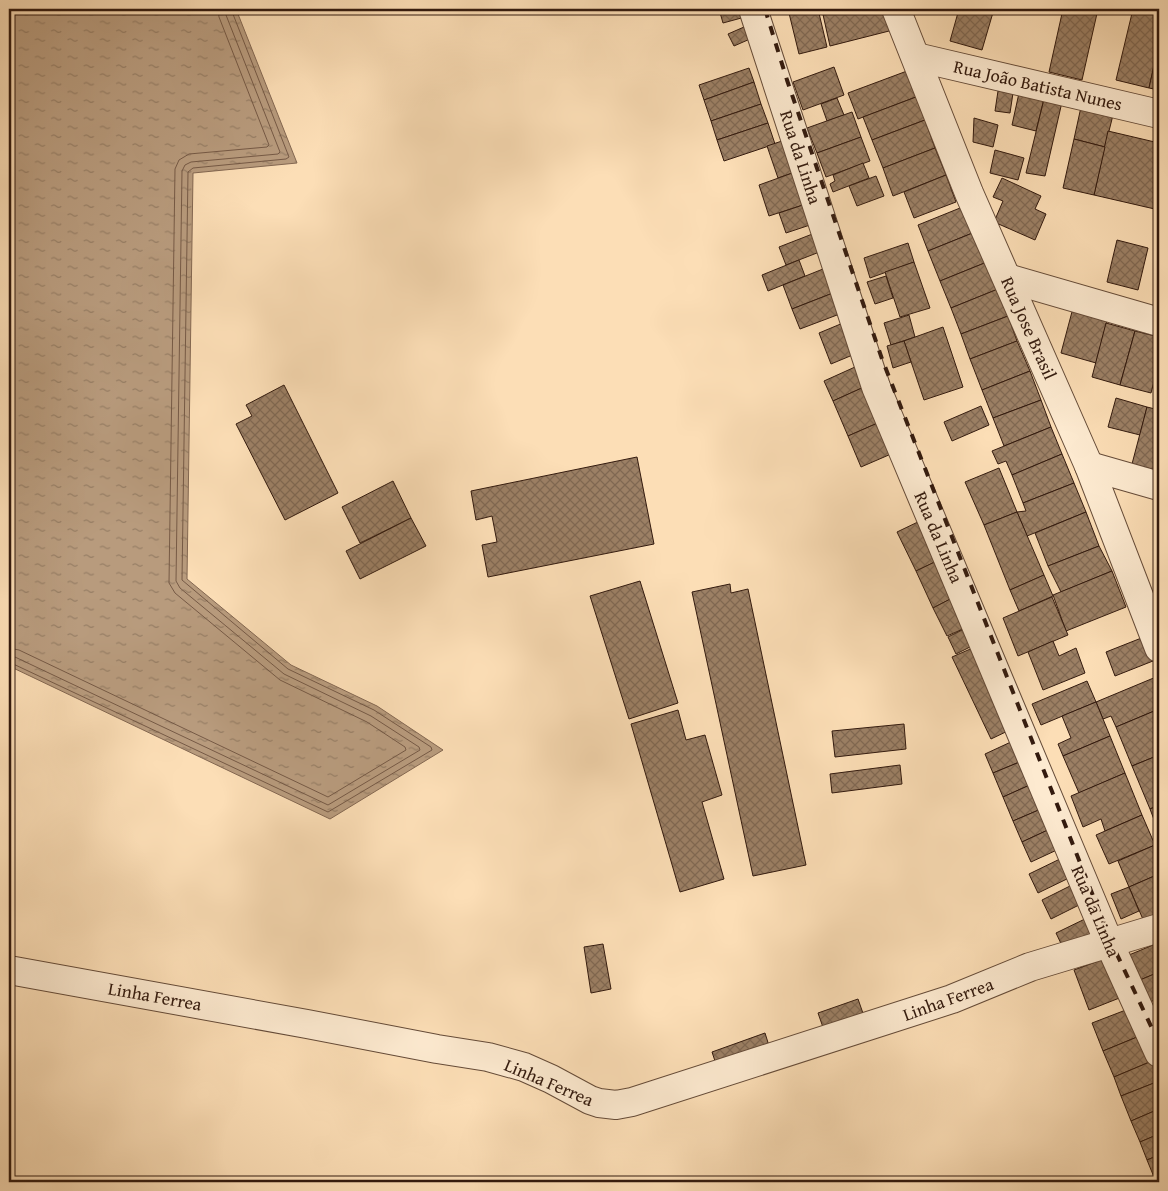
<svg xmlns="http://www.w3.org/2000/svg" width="1168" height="1191" font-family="'Gentium Book Plus',serif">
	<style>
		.water { fill: url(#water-ripples); stroke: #836751 }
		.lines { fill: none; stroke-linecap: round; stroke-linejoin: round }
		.shore { stroke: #765a46; stroke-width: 1 }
		.building { fill: url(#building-cross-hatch); stroke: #331a0e }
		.minor-casing { stroke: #654b38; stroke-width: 30 }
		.minor { stroke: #fdead0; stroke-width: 28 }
		.rail { stroke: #331a0e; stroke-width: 4; stroke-dasharray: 9 9; stroke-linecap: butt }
		.labels { text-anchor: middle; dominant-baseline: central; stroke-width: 5; stroke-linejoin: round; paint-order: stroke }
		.street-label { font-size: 18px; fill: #331a0e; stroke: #fdead0 }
	</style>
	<defs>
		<pattern id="water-ripples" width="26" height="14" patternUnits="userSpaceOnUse" patternTransform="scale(1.25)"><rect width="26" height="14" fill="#b89b7d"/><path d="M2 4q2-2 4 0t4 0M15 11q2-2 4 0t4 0" fill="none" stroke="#967e65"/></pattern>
		<pattern id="building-cross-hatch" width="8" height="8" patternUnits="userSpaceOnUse" patternTransform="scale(1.25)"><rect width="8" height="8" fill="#9c8065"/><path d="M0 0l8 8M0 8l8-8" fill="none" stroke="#806852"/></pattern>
	</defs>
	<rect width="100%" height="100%" fill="#fcdeb6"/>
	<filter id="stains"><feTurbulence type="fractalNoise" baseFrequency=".004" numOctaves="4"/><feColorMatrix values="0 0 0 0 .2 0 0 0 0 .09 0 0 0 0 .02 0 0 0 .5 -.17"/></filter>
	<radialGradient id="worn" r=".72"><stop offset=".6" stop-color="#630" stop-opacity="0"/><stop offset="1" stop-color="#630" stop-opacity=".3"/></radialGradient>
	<polygon class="water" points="9,9 236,9 297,163 193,173 187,579 291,665 377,706 443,750 330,819 9,666"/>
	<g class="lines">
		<g class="shore">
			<polyline points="9,648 19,650 328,797 406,750 405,747 367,722 280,680 175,593 169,583 175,169 179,160 189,154 267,147 269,145 219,17 218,9"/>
			<polyline points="9,656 15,657 328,805 420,750 419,747 371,716 284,674 180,588 176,581 182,171 185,165 191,162 278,154 280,152 226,15 225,9"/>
			<polyline points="9,662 328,812 432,750 431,747 374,710 288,669 182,580 188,172 193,168 286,159 289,157 231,9"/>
		</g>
	</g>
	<g class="building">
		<polygon points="719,9 743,9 745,17 723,23"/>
		<polygon points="788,9 818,9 827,47 799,54"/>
		<polygon points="830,9 886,9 893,30 830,46 822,10"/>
		<polygon points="959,9 994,9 982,50 950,41"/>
		<polygon points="1063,9 1098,9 1082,80 1049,72"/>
		<polygon points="1133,9 1159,9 1159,43 1149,88 1116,80"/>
		<polygon points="744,27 750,39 734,46 728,34"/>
		<polygon points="1159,43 1159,90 1149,88"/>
		<polygon points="834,67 844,95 803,110 793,82"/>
		<polygon points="749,68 754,82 704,100 699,85"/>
		<polygon points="907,71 916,97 858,119 848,93"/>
		<polygon points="754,82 761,104 711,121 704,100"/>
		<polygon points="998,91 1013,93 1010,113 995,111"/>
		<polygon points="1019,93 1044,99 1036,131 1012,125"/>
		<polygon points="916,97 925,120 872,140 863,117"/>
		<polygon points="837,98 844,115 827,121 821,104"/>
		<polygon points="1044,99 1062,102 1045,176 1026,173"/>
		<polygon points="761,104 768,123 717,140 711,121"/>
		<polygon points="1081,107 1113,115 1105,147 1074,139"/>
		<polygon points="852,112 861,137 817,153 807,128"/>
		<polygon points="974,118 998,125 993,147 973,142"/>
		<polygon points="925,120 935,148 883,168 872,140"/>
		<polygon points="768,123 775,144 724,161 717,140"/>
		<polygon points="1108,131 1159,143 1159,210 1094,195"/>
		<polygon points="861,137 870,161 826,177 817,153"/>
		<polygon points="788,139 798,171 778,178 767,146"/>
		<polygon points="1074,139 1105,147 1094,195 1063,188"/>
		<polygon points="935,148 946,175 893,196 883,168"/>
		<polygon points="995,150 1024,158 1018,180 990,173"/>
		<polygon points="863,163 869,178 833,192 830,184 835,181 833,175"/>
		<polygon points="798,171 809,203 769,216 759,185"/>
		<polygon points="946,175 956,202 914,218 904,192"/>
		<polygon points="876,176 884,196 857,206 849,186"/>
		<polygon points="1002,178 1041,196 1035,209 1046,214 1035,240 994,222 1003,201 993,197"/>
		<polygon points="809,203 816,223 786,233 779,213"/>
		<polygon points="965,206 975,232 928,251 918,225"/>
		<polygon points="975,232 987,262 940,281 928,251"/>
		<polygon points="815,233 822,251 786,265 779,247"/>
		<polygon points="1117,240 1148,248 1138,290 1107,282"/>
		<polygon points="908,243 914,262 870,278 864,258"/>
		<polygon points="799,260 805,276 768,291 762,275"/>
		<polygon points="914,262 930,308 900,317 885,272"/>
		<polygon points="987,262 998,289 951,308 940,281"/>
		<polygon points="828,267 838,291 792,309 783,285"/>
		<polygon points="886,276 893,298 875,304 867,282"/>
		<polygon points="998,289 1008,316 961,334 951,308"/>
		<polygon points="838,291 845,312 800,329 792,309"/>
		<polygon points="1073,308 1108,317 1096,363 1061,353"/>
		<polygon points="909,315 915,337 891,345 884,323"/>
		<polygon points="1008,316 1017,341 970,359 961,334"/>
		<polygon points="843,323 855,354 831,364 819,333"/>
		<polygon points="1106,323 1135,331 1120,385 1092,377"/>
		<polygon points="943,327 963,387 924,400 904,341"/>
		<polygon points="1135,331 1159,337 1159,362 1151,393 1120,385"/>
		<polygon points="904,341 911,362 893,368 887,346"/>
		<polygon points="1017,341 1030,371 982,390 970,359"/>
		<polygon points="855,367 864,387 833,401 824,381"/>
		<polygon points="1030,371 1041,400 993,418 982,390"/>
		<polygon points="284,385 338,493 285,520 236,424 252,416 246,405"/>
		<polygon points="864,387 880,422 848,436 833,401"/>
		<polygon points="1116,398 1147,407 1140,435 1108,427"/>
		<polygon points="1041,400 1051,427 1004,446 993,418"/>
		<polygon points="981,406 989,425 952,441 944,422"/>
		<polygon points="1147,407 1159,410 1159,471 1132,464"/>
		<polygon points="880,422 898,451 861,467 848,436"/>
		<polygon points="1051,427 1062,454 1012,475 1006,461 998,464 992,451"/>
		<polygon points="1062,454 1074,483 1023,503 1012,475"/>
		<polygon points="637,457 654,544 488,577 482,545 497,542 492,516 476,520 471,491"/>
		<polygon points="999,468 1017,512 984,525 965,482"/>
		<polygon points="393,481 411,518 360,543 342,507"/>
		<polygon points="1074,483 1086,512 1027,536 1017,512 1026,511 1023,503"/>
		<polygon points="1017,512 1044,575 1010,590 984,525"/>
		<polygon points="1086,512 1099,546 1048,566 1035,533"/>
		<polygon points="411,518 426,546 360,579 346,551"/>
		<polygon points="922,520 941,559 916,571 897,532"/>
		<polygon points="1099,546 1112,571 1061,592 1048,566"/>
		<polygon points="941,559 958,595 933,608 916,571"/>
		<polygon points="1112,571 1126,607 1066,631 1053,595"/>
		<polygon points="1044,575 1053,596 1019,611 1010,590"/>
		<polygon points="640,581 678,703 629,719 590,596"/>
		<polygon points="730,584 731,593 748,589 806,865 753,876 692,592"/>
		<polygon points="958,595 972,625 947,636 933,608"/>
		<polygon points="1052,597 1068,635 1018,656 1003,618"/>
		<polygon points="972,625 980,642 956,654 948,637"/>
		<polygon points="1149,635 1158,659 1115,676 1106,652"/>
		<polygon points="1053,641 1059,656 1076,648 1085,673 1043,690 1028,652"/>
		<polygon points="975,647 1014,728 991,739 952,657"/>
		<polygon points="1156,677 1159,685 1159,709 1116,727 1111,716 1103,719 1096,702"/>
		<polygon points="1087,681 1096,702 1041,725 1032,704"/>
		<polygon points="1096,702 1110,736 1063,756 1058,744 1071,738 1062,716"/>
		<polygon points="1159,709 1159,755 1132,766 1116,727"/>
		<polygon points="678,710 686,740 705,735 722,795 702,802 724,879 680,892 631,724"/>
		<polygon points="904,724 906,749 835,757 832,731"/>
		<polygon points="1110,736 1125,773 1079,793 1063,756"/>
		<polygon points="1013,741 1022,761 993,773 985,754"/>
		<polygon points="1159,755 1159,805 1150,809 1132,766"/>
		<polygon points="1022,761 1032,784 1003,797 993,773"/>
		<polygon points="900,765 902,784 832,793 830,774"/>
		<polygon points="1125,773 1142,815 1105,831 1101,819 1083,827 1071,796"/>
		<polygon points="1032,784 1041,809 1013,821 1003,797"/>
		<polygon points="1159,805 1159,833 1150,809"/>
		<polygon points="1041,809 1050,829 1022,842 1013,821"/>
		<polygon points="1142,815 1155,845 1109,864 1096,835"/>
		<polygon points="1050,829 1059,849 1031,862 1022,842"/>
		<polygon points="1155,845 1159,856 1159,874 1129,887 1118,861"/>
		<polygon points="1062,858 1071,877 1038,893 1029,874"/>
		<polygon points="1159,874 1159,918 1145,924 1129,887"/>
		<polygon points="1074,884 1083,903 1051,919 1042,900"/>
		<polygon points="1129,887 1139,911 1121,919 1111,894"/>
		<polygon points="1089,917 1098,935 1065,952 1056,933"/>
		<polygon points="1158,943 1159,972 1140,980 1129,955"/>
		<polygon points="603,944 611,989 591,993 584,947"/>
		<polygon points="1112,956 1127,995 1089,1010 1074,970"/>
		<polygon points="1159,972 1159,998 1148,1003 1140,980"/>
		<polygon points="858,999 865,1019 825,1033 818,1013"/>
		<polygon points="1131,1008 1142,1035 1103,1051 1092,1023"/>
		<polygon points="765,1033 770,1049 717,1067 712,1052"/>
		<polygon points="1142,1035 1152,1061 1114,1077 1103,1051"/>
		<polygon points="1152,1061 1159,1081 1121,1096 1114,1077"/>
		<polygon points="1159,1081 1159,1109 1131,1121 1121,1096"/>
		<polygon points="1159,1109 1159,1134 1140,1142 1131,1121"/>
		<polygon points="1159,1134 1159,1155 1147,1160 1140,1142"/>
		<polygon points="1159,1155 1159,1182 1156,1182 1147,1160"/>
	</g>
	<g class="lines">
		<defs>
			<g id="minor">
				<polyline points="753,9 876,387 1110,945 1159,1053"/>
				<polyline points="896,9 969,193 1089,466 1159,648"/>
				<polyline points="916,57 1159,114"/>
				<polyline points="1007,278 1159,322"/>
				<polyline points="1089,466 1159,486"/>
				<polyline points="9,970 307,1024 437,1049 488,1057 524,1067 551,1079 590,1100 599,1103 616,1105 632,1102 952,999 1030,967 1159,928"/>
			</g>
		</defs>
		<use href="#minor" class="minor-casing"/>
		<use href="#minor" class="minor"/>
		<polyline class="rail" points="765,9 787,80 882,359 1112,944 1159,1043"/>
	</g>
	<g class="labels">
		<g class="street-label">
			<text transform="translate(1038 85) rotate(13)">Rua João Batista Nunes</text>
			<text transform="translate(801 157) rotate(72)">Rua da Linha</text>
			<text transform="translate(1029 328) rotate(66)">Rua Jose Brasil</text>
			<text transform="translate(939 537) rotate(67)">Rua da Linha</text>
			<text transform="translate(1096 911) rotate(67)">Rua da Linha</text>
			<text transform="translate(155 996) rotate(10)">Linha Ferrea</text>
			<text transform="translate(948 999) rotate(-20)">Linha Ferrea</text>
			<text transform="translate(549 1082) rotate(23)">Linha Ferrea</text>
		</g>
	</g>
	<rect width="1168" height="1191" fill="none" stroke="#fcdeb6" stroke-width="30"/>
	<rect x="10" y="10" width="1148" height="1171" fill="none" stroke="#331a0e" stroke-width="2.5"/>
	<rect x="15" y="15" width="1138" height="1161" fill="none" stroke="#331a0e"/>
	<rect width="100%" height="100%" filter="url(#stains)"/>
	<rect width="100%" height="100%" fill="url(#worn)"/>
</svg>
